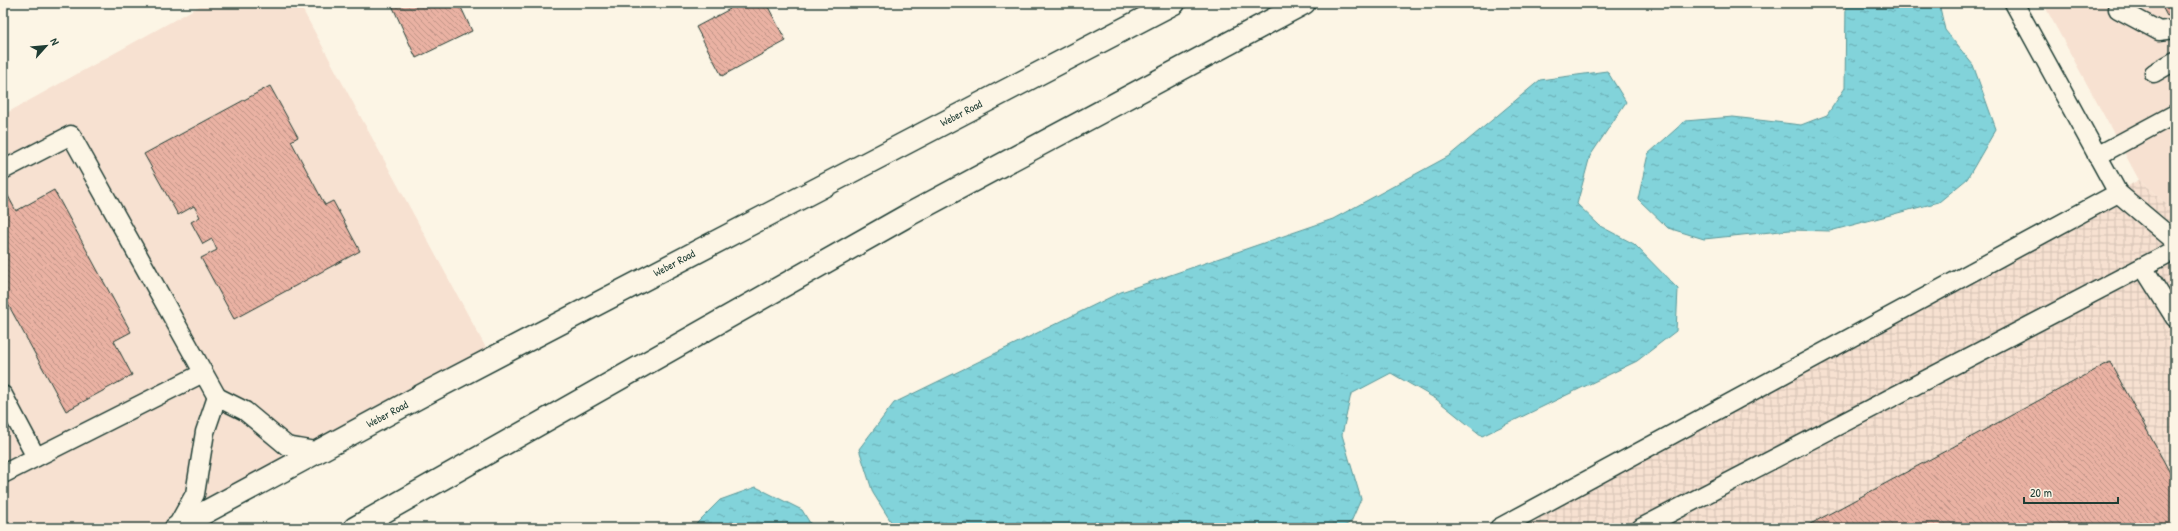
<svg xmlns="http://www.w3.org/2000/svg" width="2178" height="531" font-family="'Patrick Hand',sans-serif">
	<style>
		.built { fill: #f7e1d1 }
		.industrial { fill: url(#industrial-grid) }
		.water { fill: url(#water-ripples); stroke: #5a9798 }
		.building { fill: url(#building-back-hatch); stroke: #1f3d34 }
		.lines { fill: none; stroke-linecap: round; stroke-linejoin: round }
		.service-casing { stroke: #1f3d34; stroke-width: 21 }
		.secondary-casing { stroke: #1f3d34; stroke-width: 25 }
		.service { stroke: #fcf5e5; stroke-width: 18 }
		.secondary { stroke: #fcf5e5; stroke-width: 22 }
		.labels { text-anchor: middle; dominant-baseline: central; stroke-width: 3; stroke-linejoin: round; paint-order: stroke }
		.street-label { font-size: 11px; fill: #1f3d34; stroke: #fcf5e5 }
	</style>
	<defs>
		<pattern id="industrial-grid" width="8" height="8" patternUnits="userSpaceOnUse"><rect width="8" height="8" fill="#f7e1d1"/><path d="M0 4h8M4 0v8" fill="none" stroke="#d3c2b4"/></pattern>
		<pattern id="water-ripples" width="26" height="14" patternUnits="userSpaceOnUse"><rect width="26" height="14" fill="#82d3da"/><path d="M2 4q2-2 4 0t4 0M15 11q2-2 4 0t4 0" fill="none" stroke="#6aacb2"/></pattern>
		<pattern id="building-back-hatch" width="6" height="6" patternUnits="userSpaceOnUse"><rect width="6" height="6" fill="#eab2a3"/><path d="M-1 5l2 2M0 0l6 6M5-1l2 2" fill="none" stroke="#bd9286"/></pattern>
	</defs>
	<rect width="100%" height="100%" fill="#fcf5e5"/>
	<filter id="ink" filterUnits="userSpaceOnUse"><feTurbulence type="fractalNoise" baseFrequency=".025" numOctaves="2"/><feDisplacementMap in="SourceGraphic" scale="8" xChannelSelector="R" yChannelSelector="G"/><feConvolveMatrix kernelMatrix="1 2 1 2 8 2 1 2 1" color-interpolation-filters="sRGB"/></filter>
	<g filter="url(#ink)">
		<g class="built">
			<polygon points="205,3 299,3 486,348 157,528 3,528 3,115"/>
			<polygon points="2043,3 2175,3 2175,212 2139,180"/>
		</g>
		<polygon class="industrial" points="2139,180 2175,212 2175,528 1489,528"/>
		<g class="water">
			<polygon points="1846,3 1939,3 1945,30 1973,65 1996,129 1967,179 1939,202 1830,231 1790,230 1704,239 1668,228 1638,199 1648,154 1685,121 1733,117 1801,125 1827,115 1845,88"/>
			<polygon points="1607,71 1626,102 1590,156 1577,204 1600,226 1634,244 1678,289 1676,331 1637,361 1482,436 1436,399 1391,373 1351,394 1342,435 1361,499 1351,522 1341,528 895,528 873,493 859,449 894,403 1121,292 1333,219 1449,156 1540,80"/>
			<polygon points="756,487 802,510 813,528 692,528 720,500"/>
		</g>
		<g class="building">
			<polygon points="391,3 459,3 472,31 416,58"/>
			<polygon points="731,3 766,3 786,41 722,76 696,27 730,9 728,5"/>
			<polygon points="2160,3 2175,3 2175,12 2167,16"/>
			<polygon points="270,86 298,137 291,141 325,205 333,201 360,251 234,319 201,258 217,250 212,239 203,244 191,222 200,217 194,206 178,215 144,154"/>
			<polygon points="54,190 131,332 114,341 132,375 66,411 3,295 3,194 6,192 16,211"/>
			<polygon points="2110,362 2175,482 2175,528 1803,528"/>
		</g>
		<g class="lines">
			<defs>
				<g id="service">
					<polyline points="2014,3 2118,193 2175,241"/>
					<polyline points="2118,9 2159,31 2175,29"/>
					<polyline points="2154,73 2175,61"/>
					<polyline points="2097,156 2175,114"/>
					<polyline points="3,170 71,135 217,397"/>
					<polyline points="2143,267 2175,318"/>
					<polyline points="3,395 36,457"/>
					<polyline points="3,474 203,373"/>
					<polyline points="176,528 195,494 205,432 217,397 245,411 287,446 316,451"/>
					<polyline points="1499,528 2118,193"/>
					<polyline points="1641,528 2175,250"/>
				</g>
				<g id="secondary">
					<polyline points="176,528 432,390 1174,3"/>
					<polyline points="355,528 910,214 1304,3"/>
				</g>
			</defs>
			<use href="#service" class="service-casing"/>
			<use href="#secondary" class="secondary-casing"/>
			<use href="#service" class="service"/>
			<use href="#secondary" class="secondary"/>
		</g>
	</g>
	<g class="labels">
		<g class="street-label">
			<text transform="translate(961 113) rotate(-27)">Weber Road</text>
			<text transform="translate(674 263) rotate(-28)">Weber Road</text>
			<text transform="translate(387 414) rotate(-28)">Weber Road</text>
		</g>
	</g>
	<rect width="2178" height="531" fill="none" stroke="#fcf5e5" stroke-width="16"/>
	<rect x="8" y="8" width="2162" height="515" fill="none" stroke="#1f3d34" stroke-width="1.5" filter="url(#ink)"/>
	<g transform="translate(46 46) rotate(63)" stroke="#fcf5e5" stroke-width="3" paint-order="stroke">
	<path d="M0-3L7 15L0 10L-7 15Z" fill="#1f3d34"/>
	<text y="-6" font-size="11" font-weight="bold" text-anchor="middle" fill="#1f3d34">N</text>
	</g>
	<path d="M2024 497v6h94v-6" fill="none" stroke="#1f3d34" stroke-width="2"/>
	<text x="2030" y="497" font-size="12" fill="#1f3d34" stroke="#fcf5e5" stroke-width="3" paint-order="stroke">20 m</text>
</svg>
